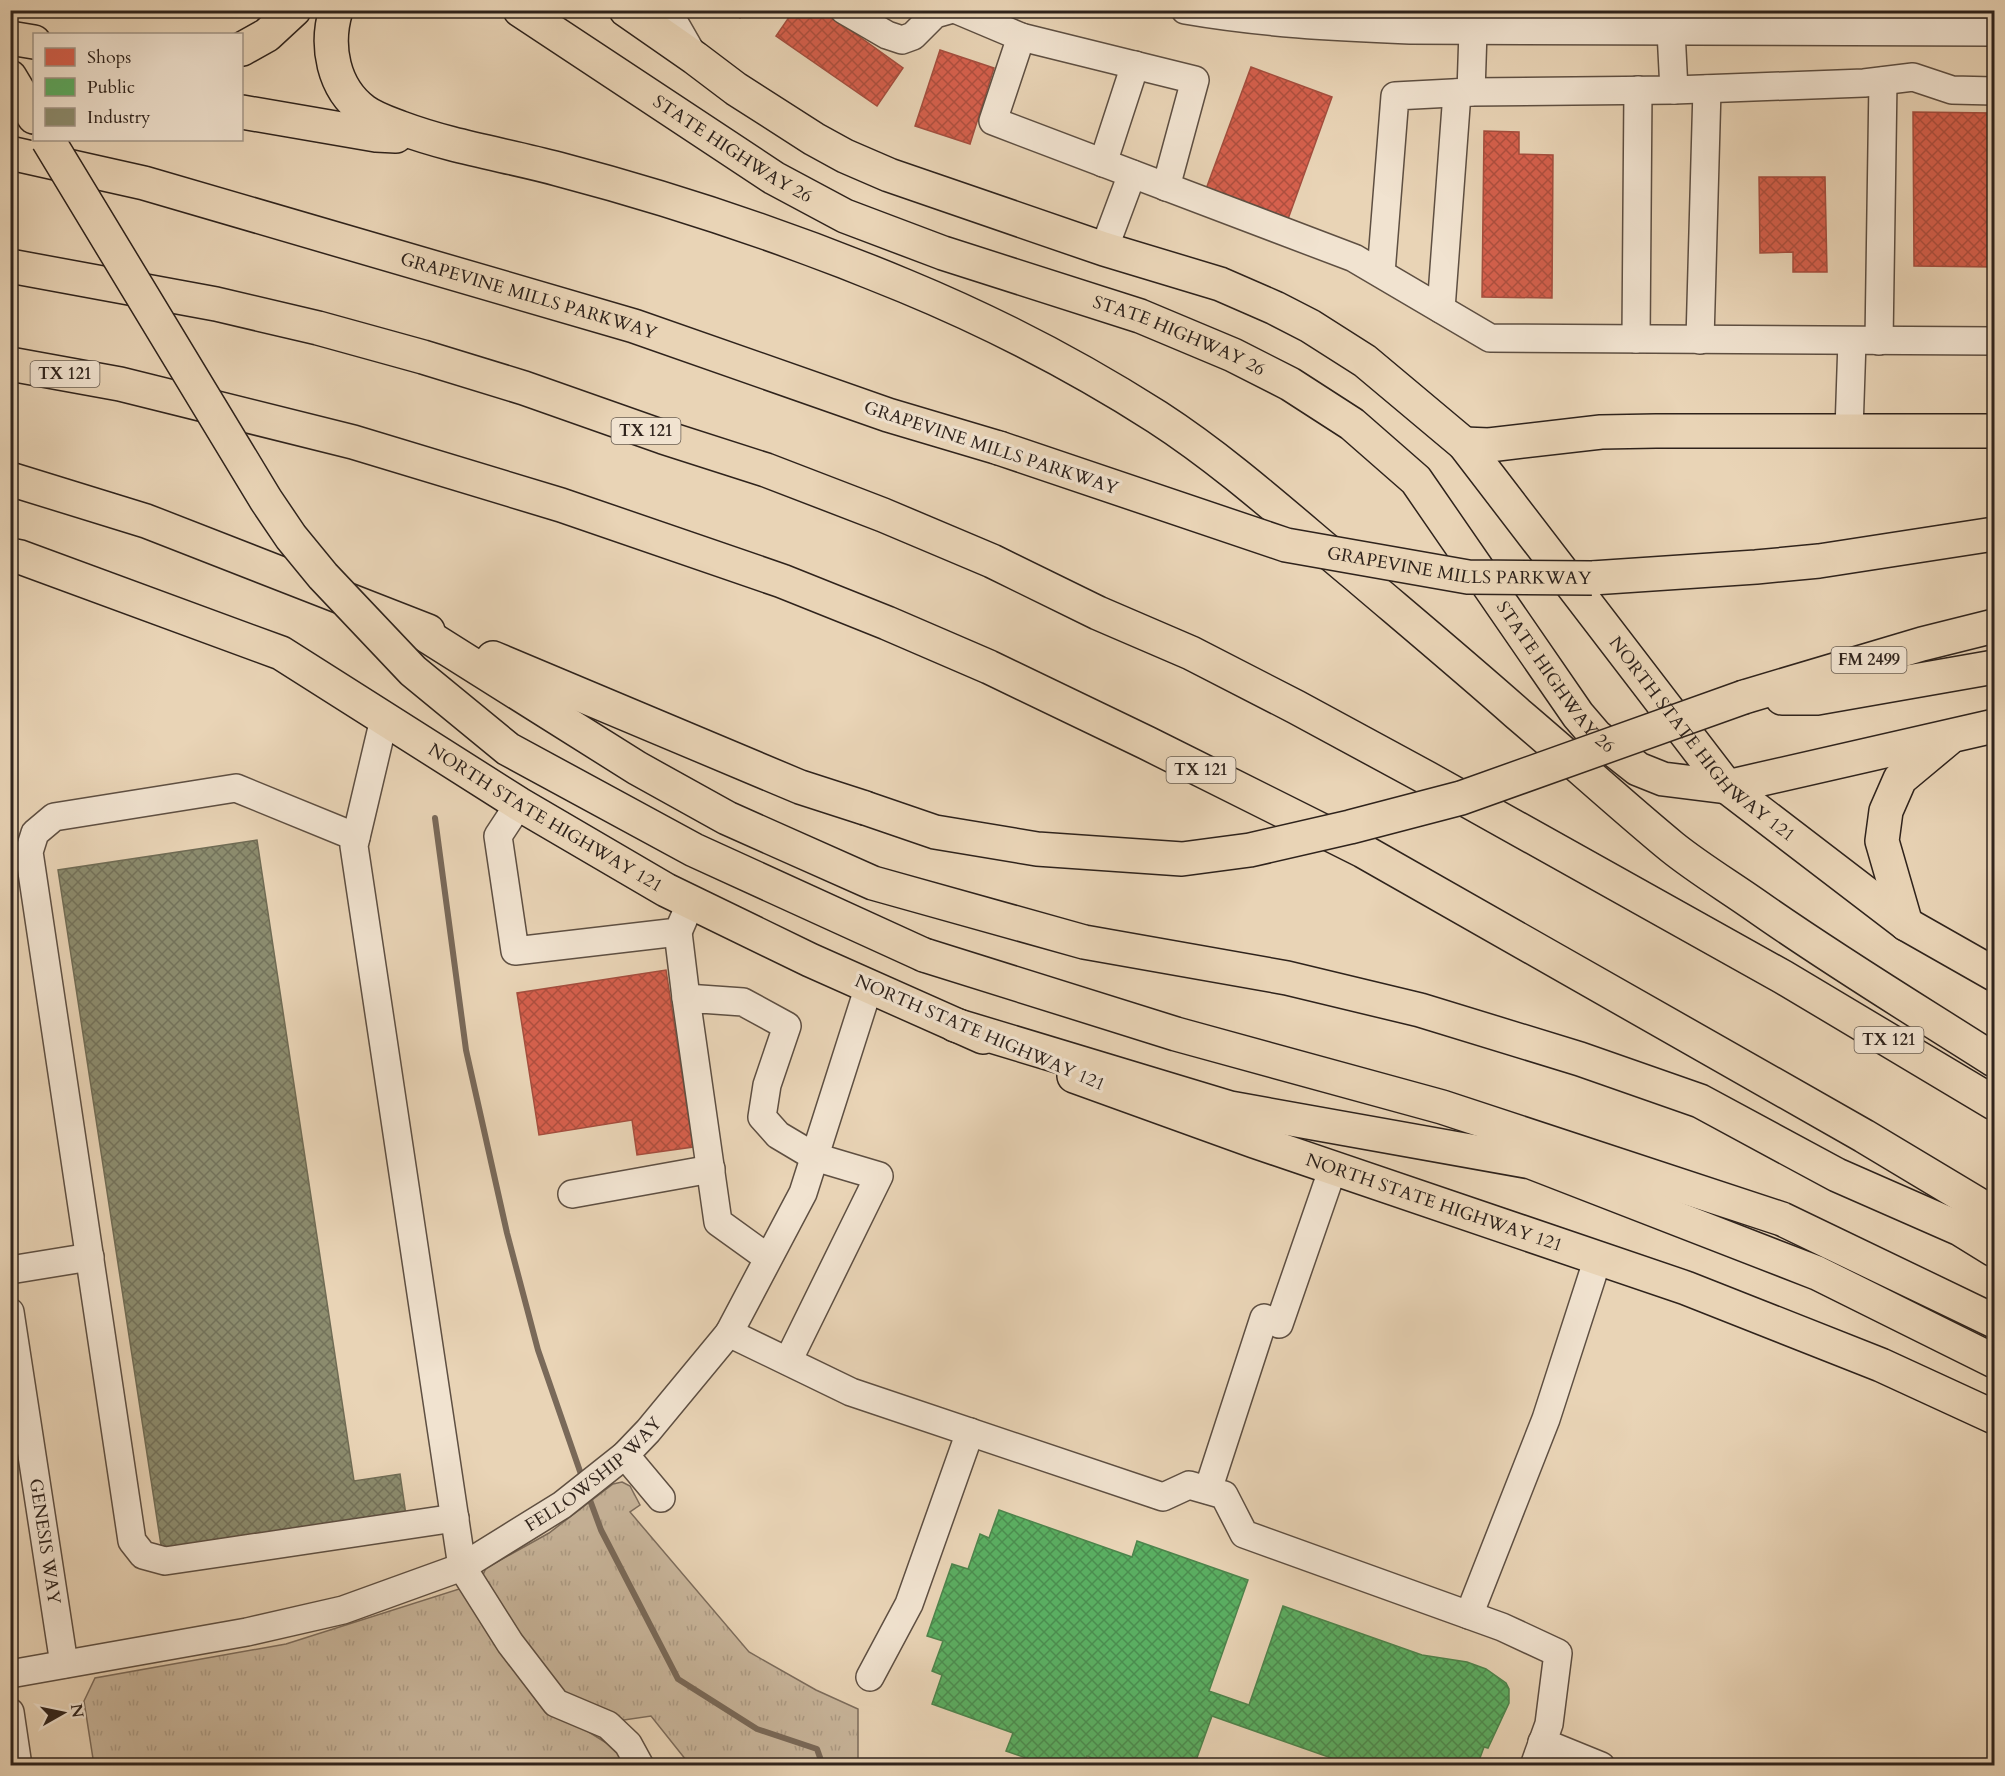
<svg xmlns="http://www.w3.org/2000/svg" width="2005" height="1776" font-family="Cardo,serif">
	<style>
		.grass { fill: url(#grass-tufts); stroke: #7c6c5c; stroke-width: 1.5 }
		.water { fill: url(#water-rules); stroke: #796959; stroke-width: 1.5 }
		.shops { fill: url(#shops-cross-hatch); stroke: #a44e3e; stroke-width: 1.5 }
		.public { fill: url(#public-cross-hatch); stroke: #4d844c; stroke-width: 1.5 }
		.industry { fill: url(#industry-cross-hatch); stroke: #706c55; stroke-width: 1.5 }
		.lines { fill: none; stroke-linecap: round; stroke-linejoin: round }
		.stream { stroke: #796959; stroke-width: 6 }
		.minor-casing { stroke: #5e4f42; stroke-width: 30 }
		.major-casing { stroke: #2f231c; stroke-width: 36 }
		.highway-casing { stroke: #2f231c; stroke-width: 36 }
		.minor { stroke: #f1e3d0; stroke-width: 27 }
		.major { stroke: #e9d4b6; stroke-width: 33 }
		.highway { stroke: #e9d4b6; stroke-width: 33 }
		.highway-bridge-casing { stroke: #2f231c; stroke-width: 36; stroke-linecap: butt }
		.highway-bridge { stroke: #e9d4b6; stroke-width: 33 }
		.labels { text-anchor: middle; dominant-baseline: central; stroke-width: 6; stroke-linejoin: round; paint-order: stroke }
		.shield { fill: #f1e3d0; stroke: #695d52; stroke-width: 1.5 }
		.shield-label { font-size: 16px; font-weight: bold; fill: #2f231c }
		.street-label { font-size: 18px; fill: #2f231c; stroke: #f1e3d0 }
	</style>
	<defs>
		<pattern id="grass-tufts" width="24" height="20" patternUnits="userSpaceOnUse" patternTransform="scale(1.5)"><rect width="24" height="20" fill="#c9b69c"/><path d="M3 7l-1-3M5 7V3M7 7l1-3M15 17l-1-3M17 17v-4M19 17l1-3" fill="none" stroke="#ad9c86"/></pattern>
		<pattern id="water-rules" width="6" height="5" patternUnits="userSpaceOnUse" patternTransform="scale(1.5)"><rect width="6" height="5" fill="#aa9882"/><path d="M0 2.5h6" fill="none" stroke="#8b7c6a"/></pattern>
		<pattern id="shops-cross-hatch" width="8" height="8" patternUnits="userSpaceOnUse" patternTransform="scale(1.5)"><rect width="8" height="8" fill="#d6604d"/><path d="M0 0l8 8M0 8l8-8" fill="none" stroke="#ae4f3f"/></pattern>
		<pattern id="public-cross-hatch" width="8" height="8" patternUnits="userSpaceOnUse" patternTransform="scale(1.5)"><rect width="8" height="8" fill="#5aae61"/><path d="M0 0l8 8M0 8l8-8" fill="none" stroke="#4b8d4f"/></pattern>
		<pattern id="industry-cross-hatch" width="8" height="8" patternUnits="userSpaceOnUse" patternTransform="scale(1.5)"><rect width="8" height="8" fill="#8c8c6e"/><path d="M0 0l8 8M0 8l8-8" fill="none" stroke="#73725a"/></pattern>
	</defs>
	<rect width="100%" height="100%" fill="#e9d4b6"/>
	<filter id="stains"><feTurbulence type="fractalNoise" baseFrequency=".00333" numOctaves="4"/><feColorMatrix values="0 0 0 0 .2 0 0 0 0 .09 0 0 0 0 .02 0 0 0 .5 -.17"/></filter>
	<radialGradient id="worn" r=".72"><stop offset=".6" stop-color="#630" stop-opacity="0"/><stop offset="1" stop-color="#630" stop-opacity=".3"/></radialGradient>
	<g class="grass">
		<polygon points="622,1482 630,1486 640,1505 630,1512 749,1652 816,1690 858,1709 858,1759 822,1760 807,1766 690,1765 651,1716 617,1721 561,1697 482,1577 486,1568 549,1533 613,1484"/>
		<polygon points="459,1589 468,1596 517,1674 546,1713 584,1729 621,1752 626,1765 94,1765 84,1701 95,1678 286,1644"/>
	</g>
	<polygon class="water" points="858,1759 870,1765 816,1765 822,1760"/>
	<g class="shops">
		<polygon points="729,10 745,10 740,18"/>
		<polygon points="794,10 822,10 903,68 877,106 776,36"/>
		<polygon points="940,50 994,68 970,144 915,126"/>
		<polygon points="1251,67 1332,97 1288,219 1206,189"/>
		<polygon points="1913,112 1994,113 1994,267 1914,266"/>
		<polygon points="1484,131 1519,132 1519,154 1553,155 1552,298 1482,297"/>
		<polygon points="1759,177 1825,177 1827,272 1793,272 1793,252 1760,253"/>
		<polygon points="666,970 693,1147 637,1155 632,1120 539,1135 517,993"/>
	</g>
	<polygon class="public" points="999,1510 1132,1557 1137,1541 1248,1580 1209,1691 1249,1705 1283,1606 1422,1655 1467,1662 1486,1669 1506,1683 1509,1689 1509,1703 1488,1748 1484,1747 1477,1766 1354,1766 1212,1716 1194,1766 1113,1766 1087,1756 1084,1766 1049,1766 1006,1751 1013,1733 932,1704 942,1675 932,1671 943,1641 927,1636 952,1564 968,1569 980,1534 989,1538"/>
	<polygon class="industry" points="257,840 354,1481 400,1474 406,1515 162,1552 58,870"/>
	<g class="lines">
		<g class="stream">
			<polyline points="435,818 466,1050 507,1233 538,1350 583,1480"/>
			<polyline points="587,1492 601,1530 678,1679 757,1729 817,1749 823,1766"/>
		</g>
		<defs>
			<g id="minor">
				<polyline points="667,10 694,57"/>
				<polyline points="844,10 887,35 902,40 913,36 935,14 949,10"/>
				<polyline points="957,10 1021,37 993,121 1354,258 1490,338 1994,341"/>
				<path d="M1185,10C1260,23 1334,27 1410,30L1994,32"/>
				<polyline points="1671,31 1674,90"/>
				<polyline points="1021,37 1195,80 1166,187"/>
				<polyline points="1471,92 1473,31"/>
				<polyline points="1103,163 1135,65"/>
				<polyline points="1104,249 1132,174"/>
				<polyline points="1381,273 1395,96 1471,92 1674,90 1864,83 1913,77 1952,90 1994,91"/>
				<polyline points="1441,309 1457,93"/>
				<polyline points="1636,339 1638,90"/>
				<polyline points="1700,340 1707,89"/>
				<polyline points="1879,341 1883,81"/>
				<polyline points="1849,430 1852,341"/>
				<polyline points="384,719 354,846 462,1567 510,1643 556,1703 608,1725 628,1744 640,1766"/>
				<polyline points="519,804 498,836 515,951 678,932 691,902"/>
				<polyline points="356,837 236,788 54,817 35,833 29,852 132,1541 143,1555 165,1561 455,1518"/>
				<polyline points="678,932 686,998"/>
				<polyline points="572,1194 711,1169"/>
				<polyline points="768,1258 718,1222 686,998 743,1002 787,1026 767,1085 762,1117 778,1135 815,1157 879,1176 788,1361"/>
				<polyline points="10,1270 90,1257"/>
				<path id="s1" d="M10,1312L64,1664"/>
				<polyline points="1279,1324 1333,1168"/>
				<polyline points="729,1333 851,1392 1163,1497 1189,1485 1224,1495 1244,1534 1502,1627 1558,1653 1549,1724 1534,1766"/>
				<polyline points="625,1455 661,1498"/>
				<polyline points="1208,1490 1264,1318"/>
				<polyline points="1469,1615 1546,1419 1598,1258"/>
				<path id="s2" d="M10,1674L247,1632L343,1610L462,1567L562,1505L625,1455L648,1431L729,1333L803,1193L869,986"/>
				<polyline points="870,1677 909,1604 970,1432"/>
				<polyline points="10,1712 18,1766"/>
				<polyline points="1542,1742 1601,1766"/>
			</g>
			<g id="major">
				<path id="s3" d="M520,10L774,178L845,216L943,253L1140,316L1233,355L1290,384L1352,424L1416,480L1578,715L1596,736L1638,769L1663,779L1727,787L1994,726"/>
				<path id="s4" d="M626,10L695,58L736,89L814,139L845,156L889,175L1104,249L1220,284L1275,308L1310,326L1365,361L1464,444L1727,787L1906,924L1994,974"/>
				<polyline points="10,38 34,42"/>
				<polyline points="242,49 267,35 294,10"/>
				<polyline points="1464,444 1489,445 1601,432 1656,431 1994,431"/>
				<path id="s5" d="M10,555L20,557L281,653L519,804L666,890L810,960L983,1037"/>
				<polyline points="1906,924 1882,841 1886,811 1900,779 1948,739"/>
				<path id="s6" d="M1074,1076L1254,1141L1686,1288L1881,1365L1994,1417"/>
			</g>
			<g id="highway">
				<path d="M336,10C325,46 333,88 364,111C375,119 388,123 401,128C452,147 506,155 558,169C676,200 792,239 905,286C992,322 1077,366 1157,417C1228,463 1291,521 1356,575C1410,621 1465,667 1518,714C1570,758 1620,804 1672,847C1698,868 1728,886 1755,905C1833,960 1914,1009 1994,1060"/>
				<polyline points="10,77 34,117"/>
				<polyline points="242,112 376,135 396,136"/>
				<path id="s7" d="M10,153L144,183L634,326L888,415L999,448"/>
				<polyline points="10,266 216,304 318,328 423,357 524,388 663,437 766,470 883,515 992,561 1098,613 1191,653 1296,707 1427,778 1783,977 1994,1103"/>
				<polyline points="10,364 120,384 353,442 561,505 782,581 887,623 989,667 1147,743 1363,851 1864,1136 1994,1214"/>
				<polyline points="10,479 146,521 428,631"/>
				<polyline points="1592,578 1756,567 1819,561 1994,534"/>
				<polyline points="408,624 637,768 727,818 873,883 1084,942 1287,978 1420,1010 1580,1059 1700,1101 1837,1175 1960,1229 1994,1250"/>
				<polyline points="493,658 800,787 865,808"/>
				<polyline points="1744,697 1922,644 1994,626"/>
				<polyline points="1782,698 1817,698 1994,667"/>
				<polyline points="924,955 1176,1034 1442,1107 1782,1219 1994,1321"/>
				<polyline points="955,1025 1230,1108 1531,1162 1817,1273 1994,1361"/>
			</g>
		</defs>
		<use href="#minor" class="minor-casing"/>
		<use href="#major" class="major-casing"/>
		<use href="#highway" class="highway-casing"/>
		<use href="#minor" class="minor"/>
		<use href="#major" class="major"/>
		<use href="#highway" class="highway"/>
		<defs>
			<g id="highway-bridge">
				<polyline points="48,140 266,500 291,537 323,576 413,671 508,749 694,850 924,955"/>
				<path id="s8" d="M999,448L1286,545L1468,577L1592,578"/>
				<polyline points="865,808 935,832 1037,849 1182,859 1250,850 1350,827 1461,798 1744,697"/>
			</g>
		</defs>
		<use href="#highway-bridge" class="highway-bridge-casing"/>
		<use href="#highway-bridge" class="highway-bridge"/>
	</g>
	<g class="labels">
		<g class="shield">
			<rect x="30.5" y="361" width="69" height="26" rx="4.5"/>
			<rect x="611.5" y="418" width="69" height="26" rx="4.5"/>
			<rect x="1831.5" y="647" width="75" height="26" rx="4.5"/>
			<rect x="1166.5" y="757" width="69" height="26" rx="4.5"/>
			<rect x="1854.5" y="1027" width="69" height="26" rx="4.5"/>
		</g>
		<g class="shield-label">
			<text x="65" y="374">TX 121</text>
			<text x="646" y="431">TX 121</text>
			<text x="1869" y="660">FM 2499</text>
			<text x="1201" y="770">TX 121</text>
			<text x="1889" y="1040">TX 121</text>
		</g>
		<g class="street-label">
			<text stroke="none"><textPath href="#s3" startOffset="254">STATE HIGHWAY 26</textPath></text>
			<text stroke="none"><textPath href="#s7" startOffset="538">GRAPEVINE MILLS PARKWAY</textPath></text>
			<text stroke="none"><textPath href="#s3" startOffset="740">STATE HIGHWAY 26</textPath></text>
			<text transform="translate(991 448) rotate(18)">GRAPEVINE MILLS PARKWAY</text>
			<text stroke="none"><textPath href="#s8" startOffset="478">GRAPEVINE MILLS PARKWAY</textPath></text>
			<text stroke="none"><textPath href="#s3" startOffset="1262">STATE HIGHWAY 26</textPath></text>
			<text stroke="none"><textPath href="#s4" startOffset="1334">NORTH STATE HIGHWAY 121</textPath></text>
			<text stroke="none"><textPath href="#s5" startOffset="600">NORTH STATE HIGHWAY 121</textPath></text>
			<text transform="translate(980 1033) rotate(23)">NORTH STATE HIGHWAY 121</text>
			<text stroke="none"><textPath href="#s6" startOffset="382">NORTH STATE HIGHWAY 121</textPath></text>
			<text stroke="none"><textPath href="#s2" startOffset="627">FELLOWSHIP WAY</textPath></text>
			<text stroke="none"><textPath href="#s1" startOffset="232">GENESIS WAY</textPath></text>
		</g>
	</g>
	<rect width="2005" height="1776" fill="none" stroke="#e9d4b6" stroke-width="36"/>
	<rect x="12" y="12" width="1981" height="1752" fill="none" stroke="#2f231c" stroke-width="3"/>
	<rect x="18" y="18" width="1969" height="1740" fill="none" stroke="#2f231c" stroke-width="1.5"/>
	<rect x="33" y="33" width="210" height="108" fill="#f1e3d0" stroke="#a39688" stroke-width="1.5"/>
	<rect x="45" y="48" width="30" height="18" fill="#d6604d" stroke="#a39688" stroke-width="1.5"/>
	<text x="87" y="63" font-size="18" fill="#2f231c">Shops</text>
	<rect x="45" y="78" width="30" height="18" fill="#5aae61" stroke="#a39688" stroke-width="1.5"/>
	<text x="87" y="93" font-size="18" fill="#2f231c">Public</text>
	<rect x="45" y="108" width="30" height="18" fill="#8c8c6e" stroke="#a39688" stroke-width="1.5"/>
	<text x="87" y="123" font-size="18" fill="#2f231c">Industry</text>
	<g transform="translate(63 1713) rotate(81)" stroke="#f1e3d0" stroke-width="4.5" paint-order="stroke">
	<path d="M0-4.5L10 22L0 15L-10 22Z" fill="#2f231c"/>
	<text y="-9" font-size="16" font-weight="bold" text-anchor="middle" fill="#2f231c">N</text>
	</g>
	<rect width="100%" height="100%" filter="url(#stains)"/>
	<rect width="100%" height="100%" fill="url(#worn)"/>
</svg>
